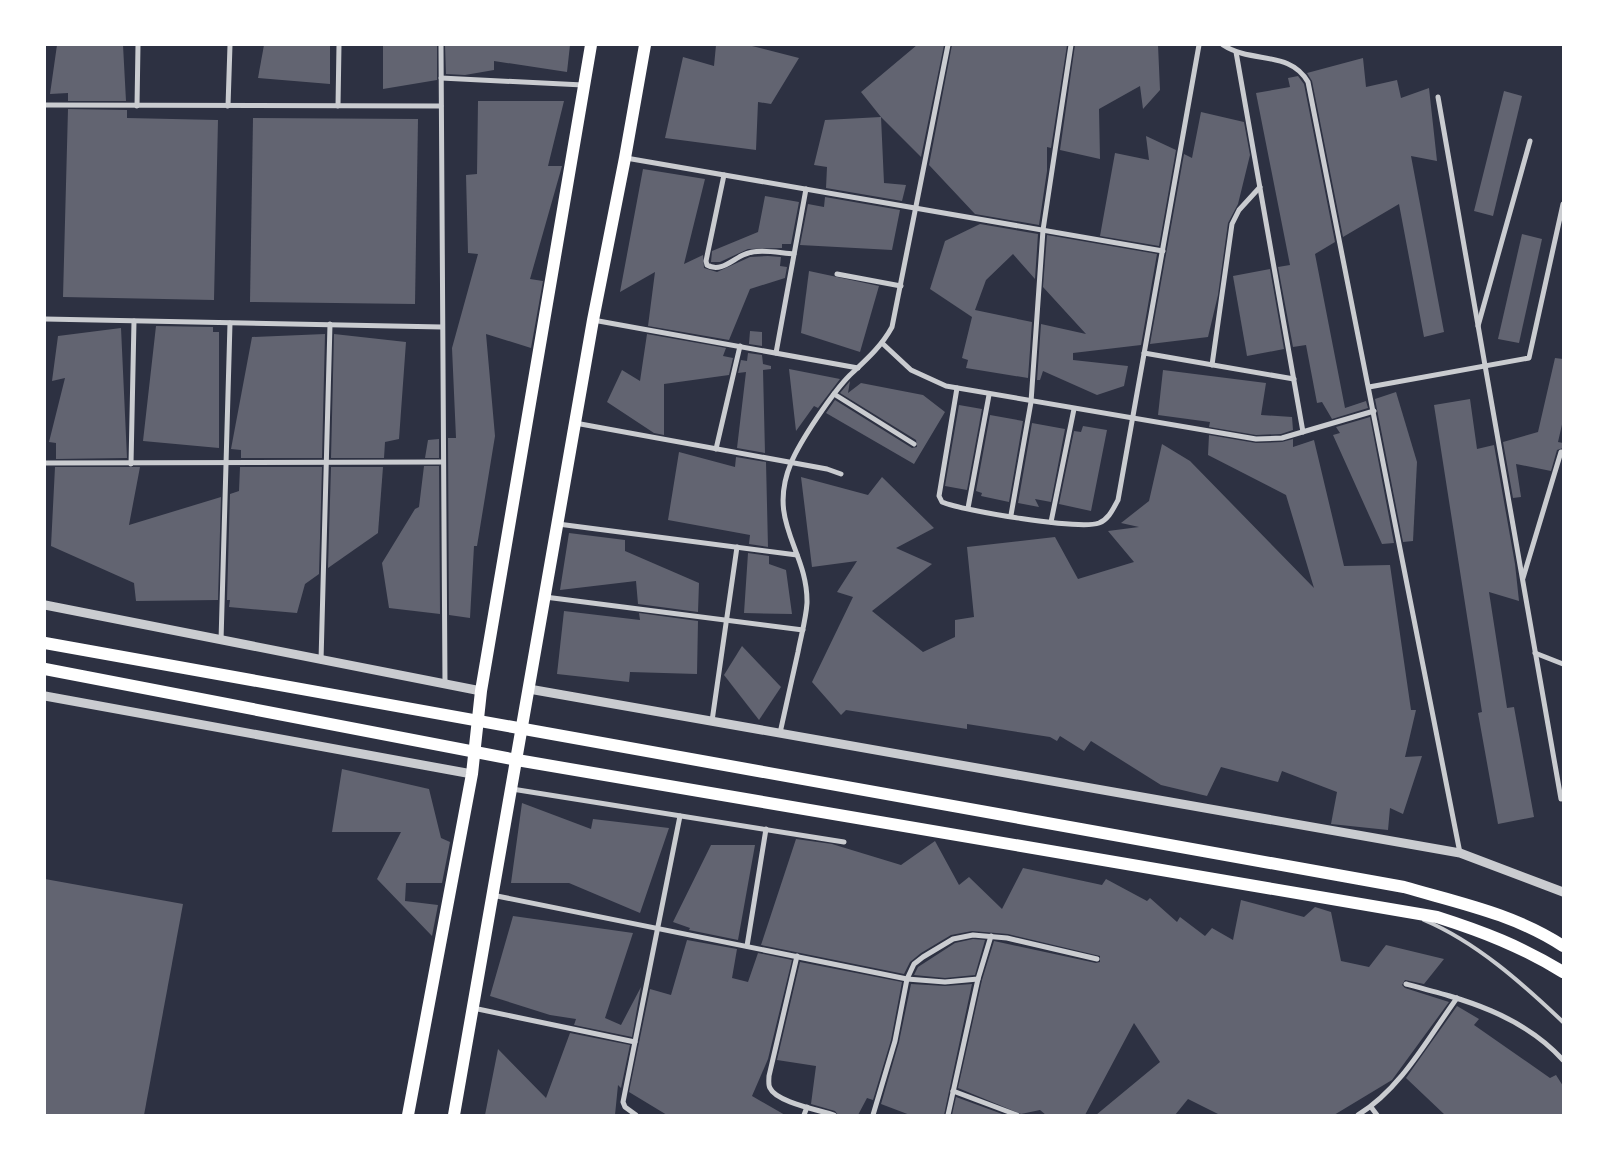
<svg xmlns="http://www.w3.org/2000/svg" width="1608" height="1160" font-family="'Sofia Sans Condensed',sans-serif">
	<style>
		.building { fill: #626471 }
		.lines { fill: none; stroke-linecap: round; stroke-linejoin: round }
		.service { stroke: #caccd0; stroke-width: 4 }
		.minor { stroke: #caccd0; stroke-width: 5 }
		.tertiary { stroke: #caccd0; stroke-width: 9 }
		.primary { stroke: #fff; stroke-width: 12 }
	</style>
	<rect width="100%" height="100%" fill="#2d3142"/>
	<g class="building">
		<polygon points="57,45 123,45 126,101 68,101 68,93 50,94"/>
		<polygon points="264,45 330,45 330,84 258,78"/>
		<polygon points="383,45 437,45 437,80 383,89"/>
		<polygon points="445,45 570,45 567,72 494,61 494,70 465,75 446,74"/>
		<polygon points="716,45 748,45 799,58 771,104 758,102 756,150 665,138 683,57 714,66"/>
		<polygon points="917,45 944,45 921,157 881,117 884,183 906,185 902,201 826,188 827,167 814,165 825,120 881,117 861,92"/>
		<polygon points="952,45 1067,45 1051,148 1047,147 1047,171 1039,225 975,214 929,165"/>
		<polygon points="1075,45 1158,45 1160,90 1143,109 1140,86 1099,109 1100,159 1060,150"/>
		<polygon points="1363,58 1366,87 1397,80 1401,98 1429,88 1437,161 1411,156 1444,332 1424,337 1399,204 1343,237 1312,81 1307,73"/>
		<polygon points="1298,76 1304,84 1335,242 1315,254 1345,408 1366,401 1368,408 1332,419 1322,402 1317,403 1306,345 1293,347 1278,267 1290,265 1256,93 1290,87 1288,78"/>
		<polygon points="1504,91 1522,96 1493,216 1474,211"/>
		<polygon points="478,101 564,101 548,166 562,166 530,279 543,281 531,348 486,334 495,436 477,546 474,546 470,618 449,615 448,438 456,438 452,348 478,254 468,253 466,175 477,174"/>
		<polygon points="68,109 127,110 127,118 218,120 214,300 63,297"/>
		<polygon points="1201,112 1244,122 1250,155 1238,204 1228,223 1218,295 1208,337 1150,344 1184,154 1192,158"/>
		<polygon points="253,118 418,119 415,304 250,302"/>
		<polygon points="1146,136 1176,150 1159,246 1100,236 1115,153 1149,160"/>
		<polygon points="643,169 705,179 684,264 703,255 704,268 717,272 750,257 768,256 781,257 780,266 787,267 785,278 750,289 729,340 648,326 655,272 620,292"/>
		<polygon points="765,196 799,202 791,244 782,244 782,248 748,249 720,262 711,262 712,251 758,232"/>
		<polygon points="825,197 900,210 892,250 800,245 808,204 824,207"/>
		<polygon points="980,224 1038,234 1035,279 1013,254 986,280 975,310 1032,322 1028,378 966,368 968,360 962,358 972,317 930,289 945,241"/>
		<polygon points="1522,234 1542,239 1519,343 1498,339"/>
		<polygon points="1047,235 1157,254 1141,345 1073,353 1073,360 1128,366 1124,386 1097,395 1043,371 1040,380 1037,380 1041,324 1086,334 1043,287"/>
		<polygon points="1270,269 1284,349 1247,356 1233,276"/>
		<polygon points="809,271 879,286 860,352 801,333"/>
		<polygon points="156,326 213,327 213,332 219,332 219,448 143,441"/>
		<polygon points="121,328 127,458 56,459 56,443 49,442 65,378 52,381 58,336"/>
		<polygon points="750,331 762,332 762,346 749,344"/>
		<polygon points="325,334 322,458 241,458 241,450 231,449 252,337"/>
		<polygon points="334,334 406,342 399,439 385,442 384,458 331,458"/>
		<polygon points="647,334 726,348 723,356 733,358 729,375 664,384 664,435 654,433 607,402 622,370 640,381"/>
		<polygon points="748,353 762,355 763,364 771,366 771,369 763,370 765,453 737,448 746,372 738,373 741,360 747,361"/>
		<polygon points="1555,358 1563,359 1563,420 1558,442 1563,443 1563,448 1557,450 1551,471 1516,464 1521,497 1513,498 1503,442 1538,432"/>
		<polygon points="789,369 840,379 818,408 814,406 796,431"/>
		<polygon points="1163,370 1266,383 1261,415 1292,417 1293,430 1281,434 1256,435 1209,427 1210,422 1158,415"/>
		<polygon points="850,381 848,393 861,383 923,395 945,412 914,464 826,413 835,400 912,448 917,447 916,440 840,393"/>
		<polygon points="1396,392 1417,462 1413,541 1403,542 1375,399"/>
		<polygon points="1470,399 1477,449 1494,445 1515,564 1519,601 1489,592 1507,708 1514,707 1534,817 1498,824 1478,713 1482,712 1434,405"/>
		<polygon points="959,405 982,409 967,490 945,486"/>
		<polygon points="990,415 1023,421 1009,502 981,496 982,493 976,491"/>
		<polygon points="1370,417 1394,543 1382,544 1333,435 1340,433 1336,427"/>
		<polygon points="1032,423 1065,429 1051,502 1035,499 1039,507 1018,503"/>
		<polygon points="1083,426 1107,430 1091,511 1059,504 1074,431 1081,432"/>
		<polygon points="1209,435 1256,443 1282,442 1293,439 1293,447 1314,440 1344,566 1390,565 1411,710 1416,710 1405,757 1422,756 1403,814 1390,808 1388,830 1331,824 1337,792 1282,771 1278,782 1221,767 1207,796 1161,785 1091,741 1084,751 1060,736 1057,741 1050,737 967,724 967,729 846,710 841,715 812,682 853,597 837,592 857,561 812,567 801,477 868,495 882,477 934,528 896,548 932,564 872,611 923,652 955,637 955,620 974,617 967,547 1055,537 1078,579 1134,562 1108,531 1139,527 1121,523 1149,501 1162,444 1190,461 1314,588 1286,495 1208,455"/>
		<polygon points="439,439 439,458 425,458 428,440"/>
		<polygon points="679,452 735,467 736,457 766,462 768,547 749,544 750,535 668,520"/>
		<polygon points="424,466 439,466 440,614 389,608 382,563 415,509 419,507"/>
		<polygon points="55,467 140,467 129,525 221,497 218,600 136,601 134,583 51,546"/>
		<polygon points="240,467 322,467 319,574 305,584 297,613 229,607 230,600 227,600 230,494 239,491"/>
		<polygon points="331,467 383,467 378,533 328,568"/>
		<polygon points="569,533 625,540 625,551 699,583 698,612 638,604 636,581 560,590"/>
		<polygon points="748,553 769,556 769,564 786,570 792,614 744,613"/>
		<polygon points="564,611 640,620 639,613 698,621 697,674 630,672 629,682 557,674"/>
		<polygon points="742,646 781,687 759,720 724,675"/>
		<polygon points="342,769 429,789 441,838 450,842 442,883 406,883 405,901 438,905 432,936 377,879 401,832 332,832"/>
		<polygon points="522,803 591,829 593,819 669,828 640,913 569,883 511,883"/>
		<polygon points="796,839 832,844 901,865 935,841 959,885 969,877 1002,909 1023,868 1102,885 1106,879 1147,901 1150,898 1177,922 1180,917 1205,936 1212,928 1233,940 1241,900 1304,917 1315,907 1331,912 1341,961 1369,967 1386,945 1444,959 1424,984 1405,980 1402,985 1405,988 1449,1002 1392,1080 1334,1115 1220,1115 1188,1099 1175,1115 1096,1115 1160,1062 1134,1023 1085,1115 1046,1115 1040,1110 1021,1114 958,1088 982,980 994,941 1096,963 1100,962 1100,956 1008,934 972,931 951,935 921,953 910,962 904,974 761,945"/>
		<polygon points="711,845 755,845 738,940 689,930 690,928 673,922"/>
		<polygon points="45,879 183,904 144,1115 45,1115"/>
		<polygon points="513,916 633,933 605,1018 621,1025 641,987 632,1037 574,1025 576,1019 550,1015 490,996"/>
		<polygon points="973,939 985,940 975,975 945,978 914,975 918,967 955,943"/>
		<polygon points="687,940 737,949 732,978 748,982 758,953 792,960 768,1059 752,1096 785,1115 667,1115 629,1092 650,989 671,995"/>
		<polygon points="800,962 902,982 891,1040 873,1100 867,1098 858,1115 838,1115 835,1111 811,1104 816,1066 777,1060"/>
		<polygon points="911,984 945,986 972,984 944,1115 910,1115 881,1104 899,1042"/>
		<polygon points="1457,1006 1479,1019 1474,1025 1550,1078 1556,1075 1563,1086 1563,1115 1445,1115 1406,1078"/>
		<polygon points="570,1033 630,1045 621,1088 618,1085 615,1115 485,1115 498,1049 546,1098"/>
		<polygon points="956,1097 1005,1115 952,1115"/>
	</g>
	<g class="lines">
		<path class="service" d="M1424,920C1476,942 1522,983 1563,1022"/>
		<g class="minor">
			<polyline points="441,45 445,684"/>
			<path d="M1223,45C1252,64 1290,50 1308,82L1460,853"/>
			<polyline points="1236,52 1303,432"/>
			<polyline points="441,78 583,85"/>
			<polyline points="1438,97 1561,799"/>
			<polyline points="45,105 441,106"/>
			<polyline points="137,106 138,45"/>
			<polyline points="228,106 230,45"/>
			<polyline points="338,106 339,45"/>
			<polyline points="626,158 1163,251"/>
			<path d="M724,175L706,261L707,265C720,273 732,260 743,255C758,248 778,253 794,254"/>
			<polyline points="837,274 901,286"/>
			<polyline points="45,319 442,327"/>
			<polyline points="593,320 858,368"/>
			<polyline points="1478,326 1530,141"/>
			<polyline points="882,343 911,370 946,386 1256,439 1282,438 1374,411"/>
			<polyline points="776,353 806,189"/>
			<polyline points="1144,353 1294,379"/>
			<polyline points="1212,365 1232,224 1239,210 1260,187"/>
			<polyline points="1369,387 1529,358 1563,204"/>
			<path d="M957,388L939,496L942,502C963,511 1080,530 1099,523C1109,519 1113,509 1118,500L1199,45"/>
			<polyline points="834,394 914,444"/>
			<polyline points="575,423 827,469 841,474"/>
			<polyline points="716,449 740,346"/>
			<polyline points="45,463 442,462"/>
			<polyline points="131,464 134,321"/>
			<polyline points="968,508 989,395"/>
			<polyline points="1011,515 1031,402 1043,230 1071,45"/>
			<polyline points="1051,522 1074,409"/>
			<polyline points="558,524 797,555"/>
			<polyline points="1523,578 1561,452"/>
			<polyline points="545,597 803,630"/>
			<polyline points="221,641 230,323"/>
			<polyline points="1535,653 1563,664"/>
			<polyline points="321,661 330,324"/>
			<polyline points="712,721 737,547"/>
			<path d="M780,733C786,706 792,679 798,652C801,636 806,619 807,603C808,550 766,523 791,463C800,441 833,392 850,375C866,360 881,347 892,327L948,45"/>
			<polyline points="512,789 844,842"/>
			<polyline points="492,895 907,979 945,982 978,979"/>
			<polyline points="747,946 766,829"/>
			<path d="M797,956L769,1076C769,1079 768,1085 770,1088C776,1102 819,1110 834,1115"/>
			<path d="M1406,984C1463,999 1521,1014 1563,1060"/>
			<polyline points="473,1008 635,1042"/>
			<polyline points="953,1091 1017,1115"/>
			<polyline points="1371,1107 1377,1115"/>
			<polyline points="636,1115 625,1107 623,1102 680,816"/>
			<polyline points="804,1115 807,1107"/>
			<polyline points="873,1115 895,1041 907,979 914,964 923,957 953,939 973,935 1007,938 1097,959"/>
			<polyline points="948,1115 978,979 991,936"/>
			<path d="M1358,1115C1401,1089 1428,1038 1457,998"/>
		</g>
		<g class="tertiary">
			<polyline points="45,605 481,691"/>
			<polyline points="529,689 1460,853 1563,892"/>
			<polyline points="45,696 472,774"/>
		</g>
		<g class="primary">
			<path d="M45,643L1404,887C1459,903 1514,914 1563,946"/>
			<path d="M45,669L517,760L1437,917C1484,932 1520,946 1563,972"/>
			<polyline points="408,1115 472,774 481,691 591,45"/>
			<polyline points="454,1115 593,320 625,158 645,45"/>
		</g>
	</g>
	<rect width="1608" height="1160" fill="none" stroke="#ffffff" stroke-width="92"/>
</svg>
